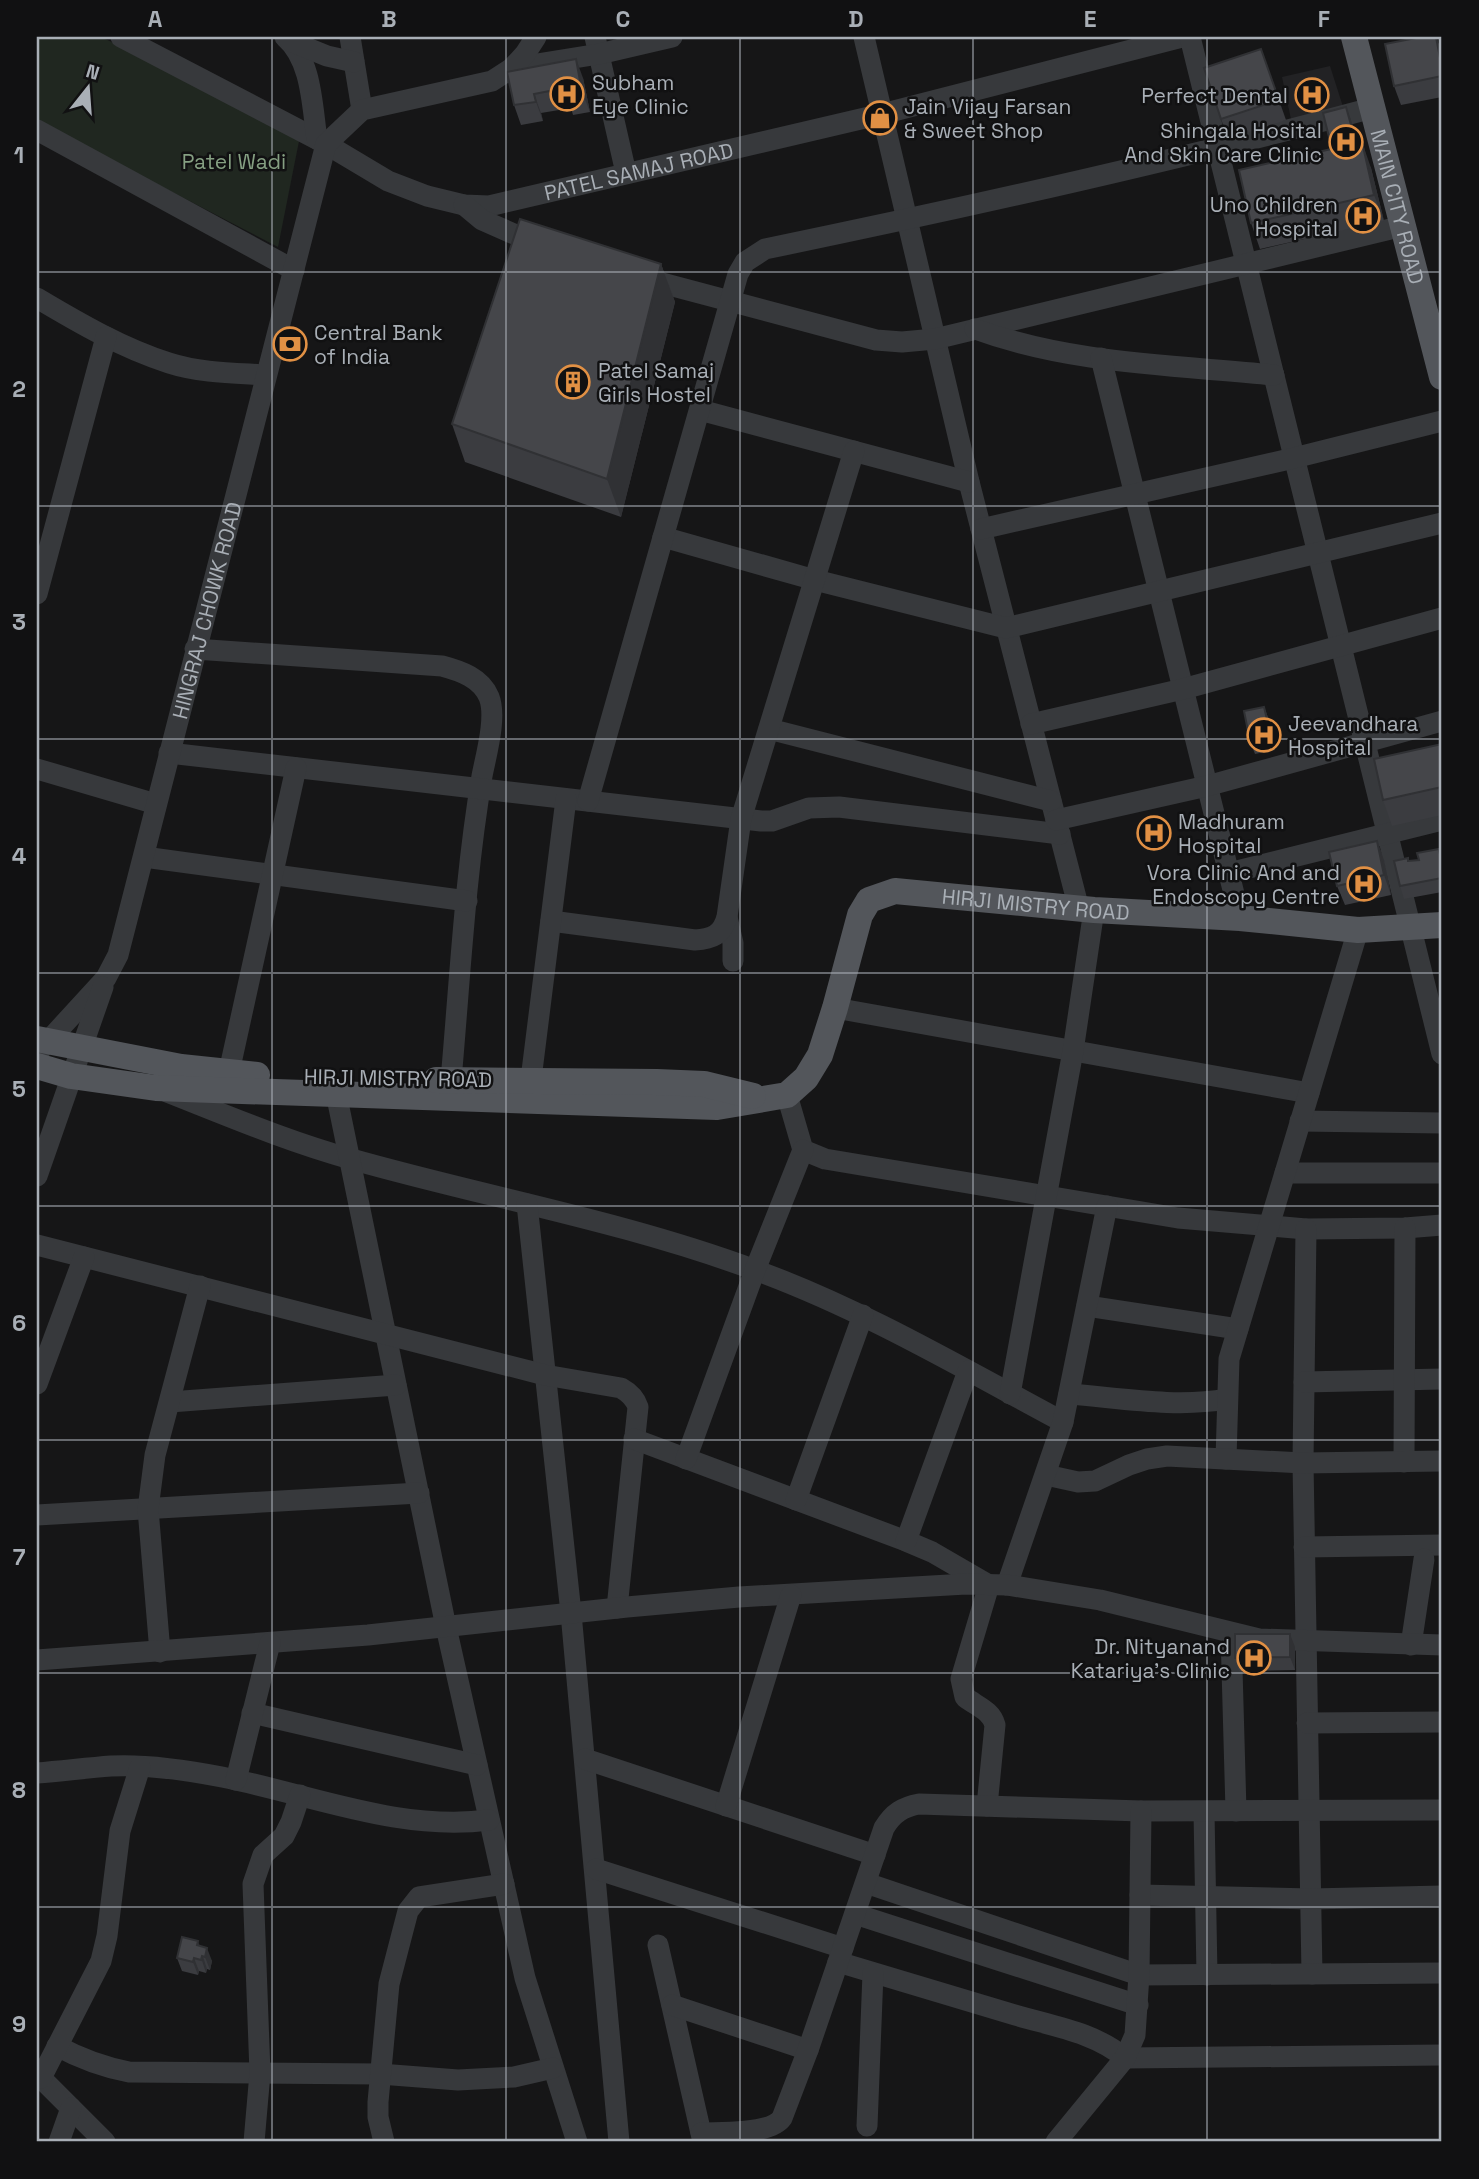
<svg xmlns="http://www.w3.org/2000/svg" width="1479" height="2179" font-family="'Space Grotesk',sans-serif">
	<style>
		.built { fill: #222224 }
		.green { fill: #202720 }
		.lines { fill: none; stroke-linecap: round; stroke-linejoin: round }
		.minor { stroke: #37393c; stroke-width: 21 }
		.major { stroke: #53565b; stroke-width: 26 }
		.wall { fill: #3b3c40 }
		.shaded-wall { fill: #303134 }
		.building { fill: #45464a; stroke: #303134; stroke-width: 2 }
		.grid { fill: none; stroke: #a9afb6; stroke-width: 2; stroke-opacity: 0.55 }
		.labels { text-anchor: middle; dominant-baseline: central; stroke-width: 5; stroke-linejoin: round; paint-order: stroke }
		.poi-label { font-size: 21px; fill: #a9afb6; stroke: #111112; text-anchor: start }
		.park-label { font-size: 21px; fill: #859f82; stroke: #111112 }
		.street-label { font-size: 21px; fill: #a9afb6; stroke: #111112 }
		.neatline { fill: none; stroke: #a9afb6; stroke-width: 2.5 }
		.grid-label { font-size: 23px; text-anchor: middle; font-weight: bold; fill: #a9afb6 }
	</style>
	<rect width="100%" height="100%" fill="#161617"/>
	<polygon class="built" points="1330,66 1345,113 1292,124 1282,77"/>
	<polygon class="green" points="37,37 101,37 301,131 278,247 37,122"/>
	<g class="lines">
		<g class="minor">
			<path id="s1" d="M121,37L326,144L388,181L427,196L464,205L489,206L882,114L1182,37"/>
			<path d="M285,37C312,60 312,106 317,139"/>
			<polyline points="350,37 362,110"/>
			<polyline points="595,37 626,173"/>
			<polyline points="864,37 969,482 1079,909"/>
			<polyline points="1190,37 1442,1054"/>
			<polyline points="290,41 327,56 354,62"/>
			<polyline points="512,68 599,54 672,37"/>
			<polyline points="37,130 294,270"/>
			<polyline points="464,205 482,220 539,245"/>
			<polyline points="643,278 876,340 902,342 935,339 1403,226"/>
			<path d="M37,298C79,323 122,348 169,363C200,373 234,373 266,375"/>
			<path d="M975,329C1070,364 1174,365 1274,375"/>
			<polyline points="1101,358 1240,918"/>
			<polyline points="700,410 969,482"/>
			<polyline points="981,529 1294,458 1442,421"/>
			<polyline points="663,537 815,580 1006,628 1442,523"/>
			<polyline points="37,594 106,337"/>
			<path d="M195,649L442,666C461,671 481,678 489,697C497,717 486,755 482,776C465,876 460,979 451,1080"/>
			<polyline points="1031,724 1183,689 1442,618"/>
			<polyline points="769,729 1051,801"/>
			<polyline points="169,753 761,821 772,821 809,808 839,807 1060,834"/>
			<polyline points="37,769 156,804"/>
			<path d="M588,801L738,274L745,262L765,249C969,207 1171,162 1372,108"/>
			<polyline points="1056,820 1207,786 1442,721"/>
			<polyline points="144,857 467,901"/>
			<polyline points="1229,873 1442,820"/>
			<polyline points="727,917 733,943 733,961"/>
			<path d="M551,921L695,940C712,939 722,935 727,917L741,819L854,451"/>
			<polyline points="835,1008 1309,1093"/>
			<path id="s2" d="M41,1049L106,978L118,955L326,144L362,110L492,81L512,68L525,54L536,37"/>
			<polyline points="229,1072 296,768"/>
			<polyline points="531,1079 566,799"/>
			<path d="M167,1092C228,1116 289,1142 351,1159C485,1197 623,1221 755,1270C862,1309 962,1368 1063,1422"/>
			<polyline points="336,1093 446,1627 525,1978 577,2142"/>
			<polyline points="787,1095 803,1150 825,1159 1178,1218 1306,1229 1405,1228 1442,1225"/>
			<polyline points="1300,1121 1442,1123"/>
			<polyline points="1285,1173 1442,1173"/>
			<polyline points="37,1176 103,987"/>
			<polyline points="527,1204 571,1613 619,2142"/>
			<polyline points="1306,1229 1303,1463 1312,1974"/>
			<path d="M37,1245L545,1375L621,1388C630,1393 635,1398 638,1407L617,1608"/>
			<polyline points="1087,1306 1238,1329"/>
			<polyline points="1304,1382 1442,1379"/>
			<polyline points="37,1384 84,1257"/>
			<polyline points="1010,1394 1073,1051 1094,910"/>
			<path d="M1069,1394C1121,1398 1175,1408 1227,1399"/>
			<polyline points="170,1402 396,1385"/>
			<path d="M634,1439L906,1541L932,1552L989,1585L961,1679L965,1697C976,1706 991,1710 995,1725L987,1806"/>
			<polyline points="686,1459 755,1270 803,1150"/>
			<polyline points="1226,1459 1229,1359 1358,930"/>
			<polyline points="1404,1462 1405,1228"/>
			<polyline points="1046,1475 1078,1482 1095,1481 1129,1465 1147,1459 1167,1456 1303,1463 1442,1461"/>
			<polyline points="796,1500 863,1315"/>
			<polyline points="37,1515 419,1493"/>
			<polyline points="906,1541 968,1371"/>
			<polyline points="1304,1547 1442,1545"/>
			<polyline points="1007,1585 1063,1422 1107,1206"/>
			<polyline points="1231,1633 1236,1811"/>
			<polyline points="1411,1645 1424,1559"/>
			<polyline points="160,1652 148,1509 155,1455 200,1286"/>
			<polyline points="37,1660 368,1635 627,1607 739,1597 966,1584 1007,1585 1100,1600 1259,1639 1442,1645"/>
			<polyline points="252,1713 477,1765"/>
			<polyline points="1307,1723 1442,1722"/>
			<polyline points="585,1759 875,1855"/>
			<path d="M37,1773C62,1771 86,1768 111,1766C148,1764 186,1770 222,1777C309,1794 400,1832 489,1820"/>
			<polyline points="236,1780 270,1643"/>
			<polyline points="726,1806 791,1595"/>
			<polyline points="1204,1812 1207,1975"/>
			<polyline points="596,1869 843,1948"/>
			<polyline points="866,1883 1139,1975 1442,1973"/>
			<polyline points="1140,1895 1311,1899 1442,1896"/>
			<polyline points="855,1914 1138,2005"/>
			<polyline points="658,1945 703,2142"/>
			<path d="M838,1962C897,1980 956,1997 1015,2015C1052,2026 1094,2032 1125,2058L1442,2055"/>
			<polyline points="672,2005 808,2050"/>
			<path d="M57,2046C81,2059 103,2067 129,2072L380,2074L458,2080L514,2077L553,2068"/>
			<polyline points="37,2074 105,2142"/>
			<polyline points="41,2078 101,1961 107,1936 120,1831 140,1767"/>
			<polyline points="867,2126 873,1973"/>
			<path d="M701,2133C721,2132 770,2135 782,2118L808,2050L884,1828C893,1813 903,1807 919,1804L1141,1811L1442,1810"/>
			<polyline points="59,2142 71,2108"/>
			<polyline points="254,2142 260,2073 253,1884 263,1855 284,1836 291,1822 300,1795"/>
			<polyline points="384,2142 378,2117 378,2102 389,1984 408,1911 419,1897 504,1884"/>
			<polyline points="1056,2142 1125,2058 1135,2035 1139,1975 1141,1811"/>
		</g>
		<g class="major">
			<path id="s3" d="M1354,37L1442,377"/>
			<polyline points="37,1039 181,1067 257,1075"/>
			<path id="s4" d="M37,1066L71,1076L156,1088L717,1107L787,1095L806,1078L820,1055L835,1008L860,915L869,900L895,891L1094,910L1240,918L1358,930L1442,925"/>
			<polyline points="436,1080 657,1082 704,1084 753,1096"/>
		</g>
	</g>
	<g class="wall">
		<polygon points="1436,37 1442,54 1442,97 1401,105 1394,86"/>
		<polygon points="1261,49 1286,120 1228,139 1221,119"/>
		<polygon points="507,72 583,78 590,112 573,115 571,108 541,113 543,121 521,125 514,105"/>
		<polygon points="1351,120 1357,143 1371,168 1384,221 1260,249 1251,223 1332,149"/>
		<polygon points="661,264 675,302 621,517 465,462 452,424"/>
		<polygon points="1264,707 1269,720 1275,750 1255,754 1250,741"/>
		<polygon points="1442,744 1442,815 1392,826 1383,800"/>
		<polygon points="1377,841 1384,860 1391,895 1345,905 1337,886"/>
		<polygon points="1442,858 1442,892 1404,899 1400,886 1409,861"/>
		<polygon points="1295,1647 1295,1670 1239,1671 1235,1658"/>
		<polygon points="200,1946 212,1961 210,1970 207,1969 206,1973 199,1971 198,1975 182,1971 177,1958"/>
	</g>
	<g class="shaded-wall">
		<polygon points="1436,37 1442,53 1442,68"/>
		<polygon points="576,59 583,78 590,112 582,92"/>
		<polygon points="534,94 541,113 543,121 536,102"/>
		<polygon points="1346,107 1351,120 1363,165 1358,152"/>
		<polygon points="1362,142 1371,168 1384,221 1374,195"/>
		<polygon points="661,264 675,302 621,517 607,479"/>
		<polygon points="1264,707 1269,720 1275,750 1271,736"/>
		<polygon points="1377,841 1384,860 1391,895 1384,875"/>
		<polygon points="1290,1634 1295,1647 1295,1670 1290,1657"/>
		<polygon points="198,1941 207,1969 206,1973 197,1945"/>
		<polygon points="207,1948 212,1961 210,1970 205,1957"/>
		<polygon points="194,1958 199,1971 198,1975 193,1962"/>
	</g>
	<g class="building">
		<polygon points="1421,37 1436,37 1442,68 1442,76 1394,86 1385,44"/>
		<polygon points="1261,49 1279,100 1221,119 1204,68"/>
		<polygon points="576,59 582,92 566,96 565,88 534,94 536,102 514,105 507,72"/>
		<polygon points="1346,107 1356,143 1332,149 1323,113"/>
		<polygon points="1362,142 1374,195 1251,223 1239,170"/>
		<polygon points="520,219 661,264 607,479 452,424"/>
		<polygon points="1264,707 1271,736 1250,741 1244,711"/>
		<polygon points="1442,744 1442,787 1383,800 1374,759"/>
		<polygon points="1377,841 1384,875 1337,886 1329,852"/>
		<polygon points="1439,849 1442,865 1442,878 1400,886 1394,861 1408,858 1408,861 1419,860 1417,853"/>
		<polygon points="1235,1634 1290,1634 1290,1657 1235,1658"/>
		<polygon points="182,1937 198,1941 197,1945 207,1948 205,1957 202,1956 201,1960 194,1958 193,1962 177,1958"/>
	</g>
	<path class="grid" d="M272,37V2142M506,37V2142M740,37V2142M973,37V2142M1207,37V2142M37,272H1442M37,506H1442M37,739H1442M37,973H1442M37,1206H1442M37,1440H1442M37,1673H1442M37,1907H1442"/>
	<defs>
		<symbol id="hospital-ring" viewBox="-11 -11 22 22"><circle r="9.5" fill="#111112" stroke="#e19044" stroke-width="1.5"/><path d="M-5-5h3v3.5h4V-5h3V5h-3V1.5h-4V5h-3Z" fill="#e19044"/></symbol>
		<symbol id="shop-ring" viewBox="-11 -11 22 22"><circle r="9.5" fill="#111112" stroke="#e19044" stroke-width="1.5"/><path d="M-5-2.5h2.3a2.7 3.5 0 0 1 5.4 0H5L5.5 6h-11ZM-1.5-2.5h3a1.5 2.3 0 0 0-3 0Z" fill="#e19044"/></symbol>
		<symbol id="bank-ring" viewBox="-11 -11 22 22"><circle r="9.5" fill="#111112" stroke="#e19044" stroke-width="1.5"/><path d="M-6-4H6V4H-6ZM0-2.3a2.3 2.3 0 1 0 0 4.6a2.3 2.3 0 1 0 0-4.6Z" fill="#e19044"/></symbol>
		<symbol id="building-ring" viewBox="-11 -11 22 22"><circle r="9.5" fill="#111112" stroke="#e19044" stroke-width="1.5"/><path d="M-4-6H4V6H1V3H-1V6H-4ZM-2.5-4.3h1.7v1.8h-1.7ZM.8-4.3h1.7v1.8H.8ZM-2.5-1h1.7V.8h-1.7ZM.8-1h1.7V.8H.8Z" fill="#e19044"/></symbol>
	</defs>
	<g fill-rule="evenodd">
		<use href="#hospital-ring" x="548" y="75" width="38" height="38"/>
		<use href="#hospital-ring" x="1293" y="76" width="38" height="38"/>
		<use href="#shop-ring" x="861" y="99" width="38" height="38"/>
		<use href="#hospital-ring" x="1327" y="123" width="38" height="38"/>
		<use href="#hospital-ring" x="1344" y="197" width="38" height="38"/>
		<use href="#bank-ring" x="271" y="325" width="38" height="38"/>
		<use href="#building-ring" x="554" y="363" width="38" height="38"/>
		<use href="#hospital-ring" x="1245" y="716" width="38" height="38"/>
		<use href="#hospital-ring" x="1135" y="814" width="38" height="38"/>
		<use href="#hospital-ring" x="1345" y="865" width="38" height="38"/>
		<use href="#hospital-ring" x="1235" y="1639" width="38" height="38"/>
	</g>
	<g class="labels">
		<g class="poi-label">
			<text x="592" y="82">Subham<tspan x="592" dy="24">Eye Clinic</tspan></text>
			<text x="1288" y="95" text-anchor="end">Perfect Dental</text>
			<text x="904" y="106">Jain Vijay Farsan<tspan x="904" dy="24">&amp; Sweet Shop</tspan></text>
			<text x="1322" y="130" text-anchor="end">Shingala Hosital<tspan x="1322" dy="24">And Skin Care Clinic</tspan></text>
			<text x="1338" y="204" text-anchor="end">Uno Children<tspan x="1338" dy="24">Hospital</tspan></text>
			<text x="314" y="332">Central Bank<tspan x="314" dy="24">of India</tspan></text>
			<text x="598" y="370">Patel Samaj<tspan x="598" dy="24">Girls Hostel</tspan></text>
			<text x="1288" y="723">Jeevandhara<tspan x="1288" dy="24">Hospital</tspan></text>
			<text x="1178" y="821">Madhuram<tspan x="1178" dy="24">Hospital</tspan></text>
			<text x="1340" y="872" text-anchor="end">Vora Clinic And and<tspan x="1340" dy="24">Endoscopy Centre</tspan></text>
			<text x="1230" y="1646" text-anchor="end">Dr. Nityanand<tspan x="1230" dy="24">Katariya's Clinic</tspan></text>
		</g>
		<g class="park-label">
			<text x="234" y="161">Patel Wadi</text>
		</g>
		<g class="street-label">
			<text stroke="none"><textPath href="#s1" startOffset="562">PATEL SAMAJ ROAD</textPath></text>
			<text stroke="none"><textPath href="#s3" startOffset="175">MAIN CITY ROAD</textPath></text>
			<text stroke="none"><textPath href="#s2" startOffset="478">HINGRAJ CHOWK ROAD</textPath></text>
			<text stroke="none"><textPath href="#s4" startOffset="1138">HIRJI MISTRY ROAD</textPath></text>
			<text transform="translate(398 1078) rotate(1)">HIRJI MISTRY ROAD</text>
		</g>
	</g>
	<rect width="1479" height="2179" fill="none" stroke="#111112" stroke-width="77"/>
	<g transform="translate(88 88) rotate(17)" stroke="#111112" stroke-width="5" paint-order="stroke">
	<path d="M0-5L12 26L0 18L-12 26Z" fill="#a9afb6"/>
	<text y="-10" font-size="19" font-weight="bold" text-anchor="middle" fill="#a9afb6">N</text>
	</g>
	<rect x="38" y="38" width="1402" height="2102" class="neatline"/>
	<g class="grid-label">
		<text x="155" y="27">A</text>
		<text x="389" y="27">B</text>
		<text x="623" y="27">C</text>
		<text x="856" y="27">D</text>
		<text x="1090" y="27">E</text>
		<text x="1324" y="27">F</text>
		<text x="19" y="163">1</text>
		<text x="19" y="397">2</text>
		<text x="19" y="630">3</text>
		<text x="19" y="864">4</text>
		<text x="19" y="1097">5</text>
		<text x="19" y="1331">6</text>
		<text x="19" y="1565">7</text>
		<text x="19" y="1798">8</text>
		<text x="19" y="2032">9</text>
	</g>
</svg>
